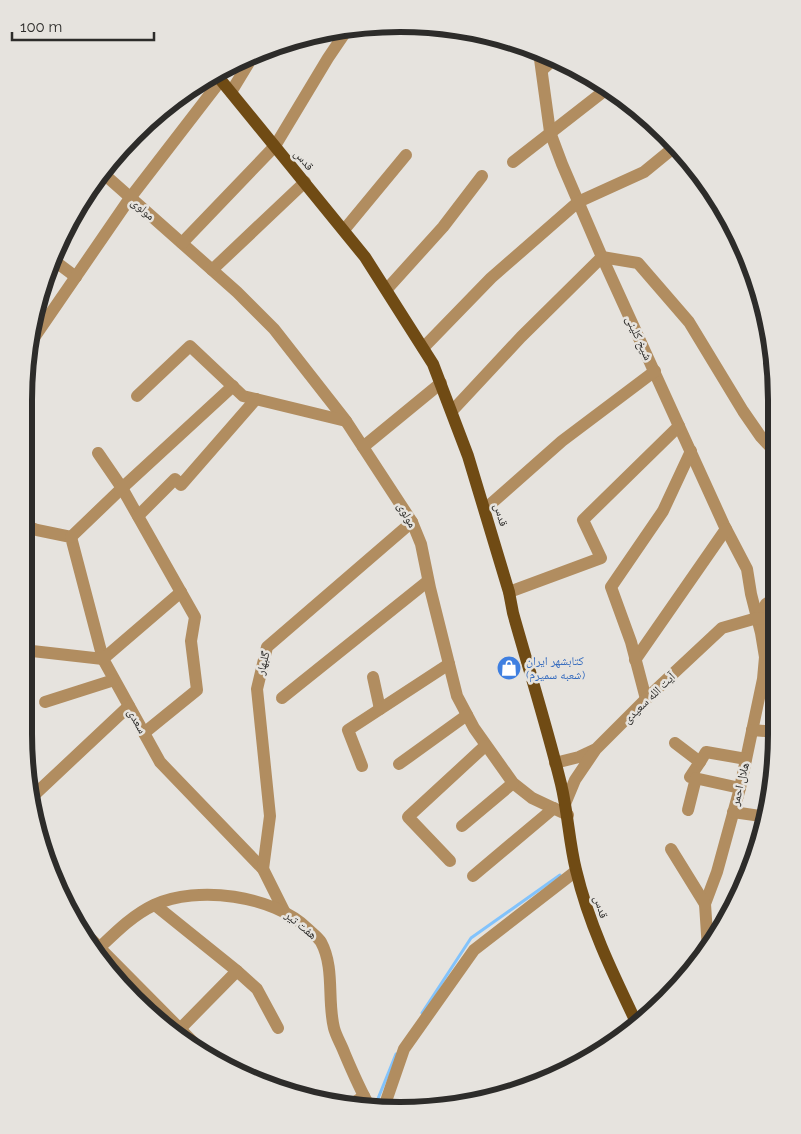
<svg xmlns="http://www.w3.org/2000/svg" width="801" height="1134" font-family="Raleway,'Noto Naskh Arabic',sans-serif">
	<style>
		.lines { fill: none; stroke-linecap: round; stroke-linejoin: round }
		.stream { stroke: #82c3fc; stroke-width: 3 }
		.minor { stroke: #b18d60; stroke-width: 12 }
		.major { stroke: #704b14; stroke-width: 12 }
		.labels { text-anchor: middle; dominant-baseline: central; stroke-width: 5; stroke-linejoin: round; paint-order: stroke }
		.street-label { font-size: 12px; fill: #2d2c2a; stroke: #e6e3de }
		.shop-label { font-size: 12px; fill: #366cbe; stroke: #e6e3de; text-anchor: start }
		.rim { fill: none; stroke: #2d2c2a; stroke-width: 6 }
	</style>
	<rect width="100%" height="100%" fill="#e6e3de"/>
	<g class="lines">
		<g class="stream">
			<polyline points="422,1013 471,938 560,875"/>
			<polyline points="375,1106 396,1054"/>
		</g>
		<g class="minor">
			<polyline points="539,52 550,132 562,164 602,257 724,525 747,569 751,594 761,633 765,657 763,679 740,788 717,872 705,904 708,949"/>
			<polyline points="542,70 555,58"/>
			<polyline points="231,92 253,56"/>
			<polyline points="513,162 608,88"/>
			<polyline points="105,175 237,292 274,329 346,421 412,522 421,544 430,588 457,696 474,728 513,783 532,798 568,815"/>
			<polyline points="344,230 406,155"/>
			<polyline points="182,243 275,146 328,58 349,27"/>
			<polyline points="56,262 76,277"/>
			<polyline points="212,270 305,182"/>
			<polyline points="387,289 443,227 482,176"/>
			<polyline points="31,342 130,198 221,80"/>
			<polyline points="423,348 491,278 578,202 644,172 677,145"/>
			<polyline points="137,396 190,346 243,396 346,421"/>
			<polyline points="452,411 521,337 602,257 638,263 689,322 743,411 761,437 775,452"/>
			<polyline points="363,447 441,383"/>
			<polyline points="98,453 122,488 195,617 191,641 197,690 144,733"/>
			<polyline points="485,509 562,441 655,371"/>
			<polyline points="138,516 175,479 181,485 256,399"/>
			<polyline points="27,526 37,530 71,537 103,659 160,762 263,869 284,911"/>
			<polyline points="71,537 122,488 233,386"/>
			<polyline points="509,592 601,558 583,520 679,426"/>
			<polyline points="757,618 766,604 775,598"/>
			<polyline points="32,651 103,659 181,592"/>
			<polyline points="635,660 726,529"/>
			<polyline points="765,669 776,651"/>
			<polyline points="373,677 380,709"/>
			<polyline points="282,698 428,581"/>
			<polyline points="646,699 631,642 611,587 663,511 691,451"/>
			<polyline points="45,702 114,680"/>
			<polyline points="752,730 776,732"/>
			<polyline points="675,743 700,762 690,777 740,788"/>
			<polyline points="700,762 706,752 746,759"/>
			<polyline points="555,763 579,757 594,750"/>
			<polyline points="399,764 467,715"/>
			<polyline points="362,766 348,730 449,664"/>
			<polyline points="32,797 129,706"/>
			<polyline points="565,804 575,780 596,749 646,699 722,628 757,618 772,620 776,618"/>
			<polyline points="688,810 696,778"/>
			<polyline points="733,812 767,817"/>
			<polyline points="462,826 513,783"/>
			<polyline points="671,849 705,904"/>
			<polyline points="450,861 408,817 485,746"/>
			<polyline points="263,869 270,816 257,689 267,647 412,522"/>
			<polyline points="473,876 554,808"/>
			<polyline points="155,905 237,971 257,989 278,1028"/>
			<polyline points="81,929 193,1042"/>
			<path d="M95,952C114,934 131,916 154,905C197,885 273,895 308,929C312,933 318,937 321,942C335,968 327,1000 334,1028C336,1036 341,1044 344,1052C352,1071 360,1090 370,1107"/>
			<polyline points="177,1032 237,971"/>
			<polyline points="349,1106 364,1096"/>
			<polyline points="384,1107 404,1049 474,950 576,871"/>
		</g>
		<path class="major" d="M215,73L365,257L433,364L468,456L509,592L513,613C529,670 547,727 561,784C568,813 569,842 576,870C589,925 613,974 637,1024"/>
	</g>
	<defs>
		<symbol id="shop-disc" viewBox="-11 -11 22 22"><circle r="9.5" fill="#3f7fe0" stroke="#e6e3de"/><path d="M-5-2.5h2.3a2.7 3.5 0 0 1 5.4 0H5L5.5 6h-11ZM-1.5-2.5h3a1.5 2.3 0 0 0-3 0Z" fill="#fff"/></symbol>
	</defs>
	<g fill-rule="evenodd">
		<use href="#shop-disc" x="495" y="654" width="28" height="28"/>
	</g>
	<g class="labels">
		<g class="street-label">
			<text transform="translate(304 160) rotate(50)">قدس</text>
			<text transform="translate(143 209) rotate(41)">مولوی</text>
			<text transform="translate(639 338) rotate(65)">شیخ کلینی</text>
			<text transform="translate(407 515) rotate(61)">مولوی</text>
			<text transform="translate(501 515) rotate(74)">قدس</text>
			<text transform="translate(263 663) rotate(-76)">گلبهار</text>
			<text transform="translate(649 698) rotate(-44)">آیت الله سعیدی</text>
			<text transform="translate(137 721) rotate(61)">سعدی</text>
			<text transform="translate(740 784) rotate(-76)">هلال احمر</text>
			<text transform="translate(601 907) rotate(73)">قدس</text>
			<text transform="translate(301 925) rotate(39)">هفت تیر</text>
		</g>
		<g class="shop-label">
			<text x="526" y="661">کتابشهر ایران<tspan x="526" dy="14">(شعبه سمیرم)</tspan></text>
		</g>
	</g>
	<path d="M0 0H801V1134H0ZM400 32H400A368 368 0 0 1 768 400V734A368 368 0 0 1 400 1102H400A368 368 0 0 1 32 734V400A368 368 0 0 1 400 32Z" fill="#e6e3de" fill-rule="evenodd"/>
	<path class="rim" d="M400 32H400A368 368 0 0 1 768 400V734A368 368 0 0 1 400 1102H400A368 368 0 0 1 32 734V400A368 368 0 0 1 400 32Z"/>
	<path d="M12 32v8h142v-8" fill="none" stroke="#2d2c2a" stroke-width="2.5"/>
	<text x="20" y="32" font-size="15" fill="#2d2c2a" stroke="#e6e3de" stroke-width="4" paint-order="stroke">100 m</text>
</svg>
